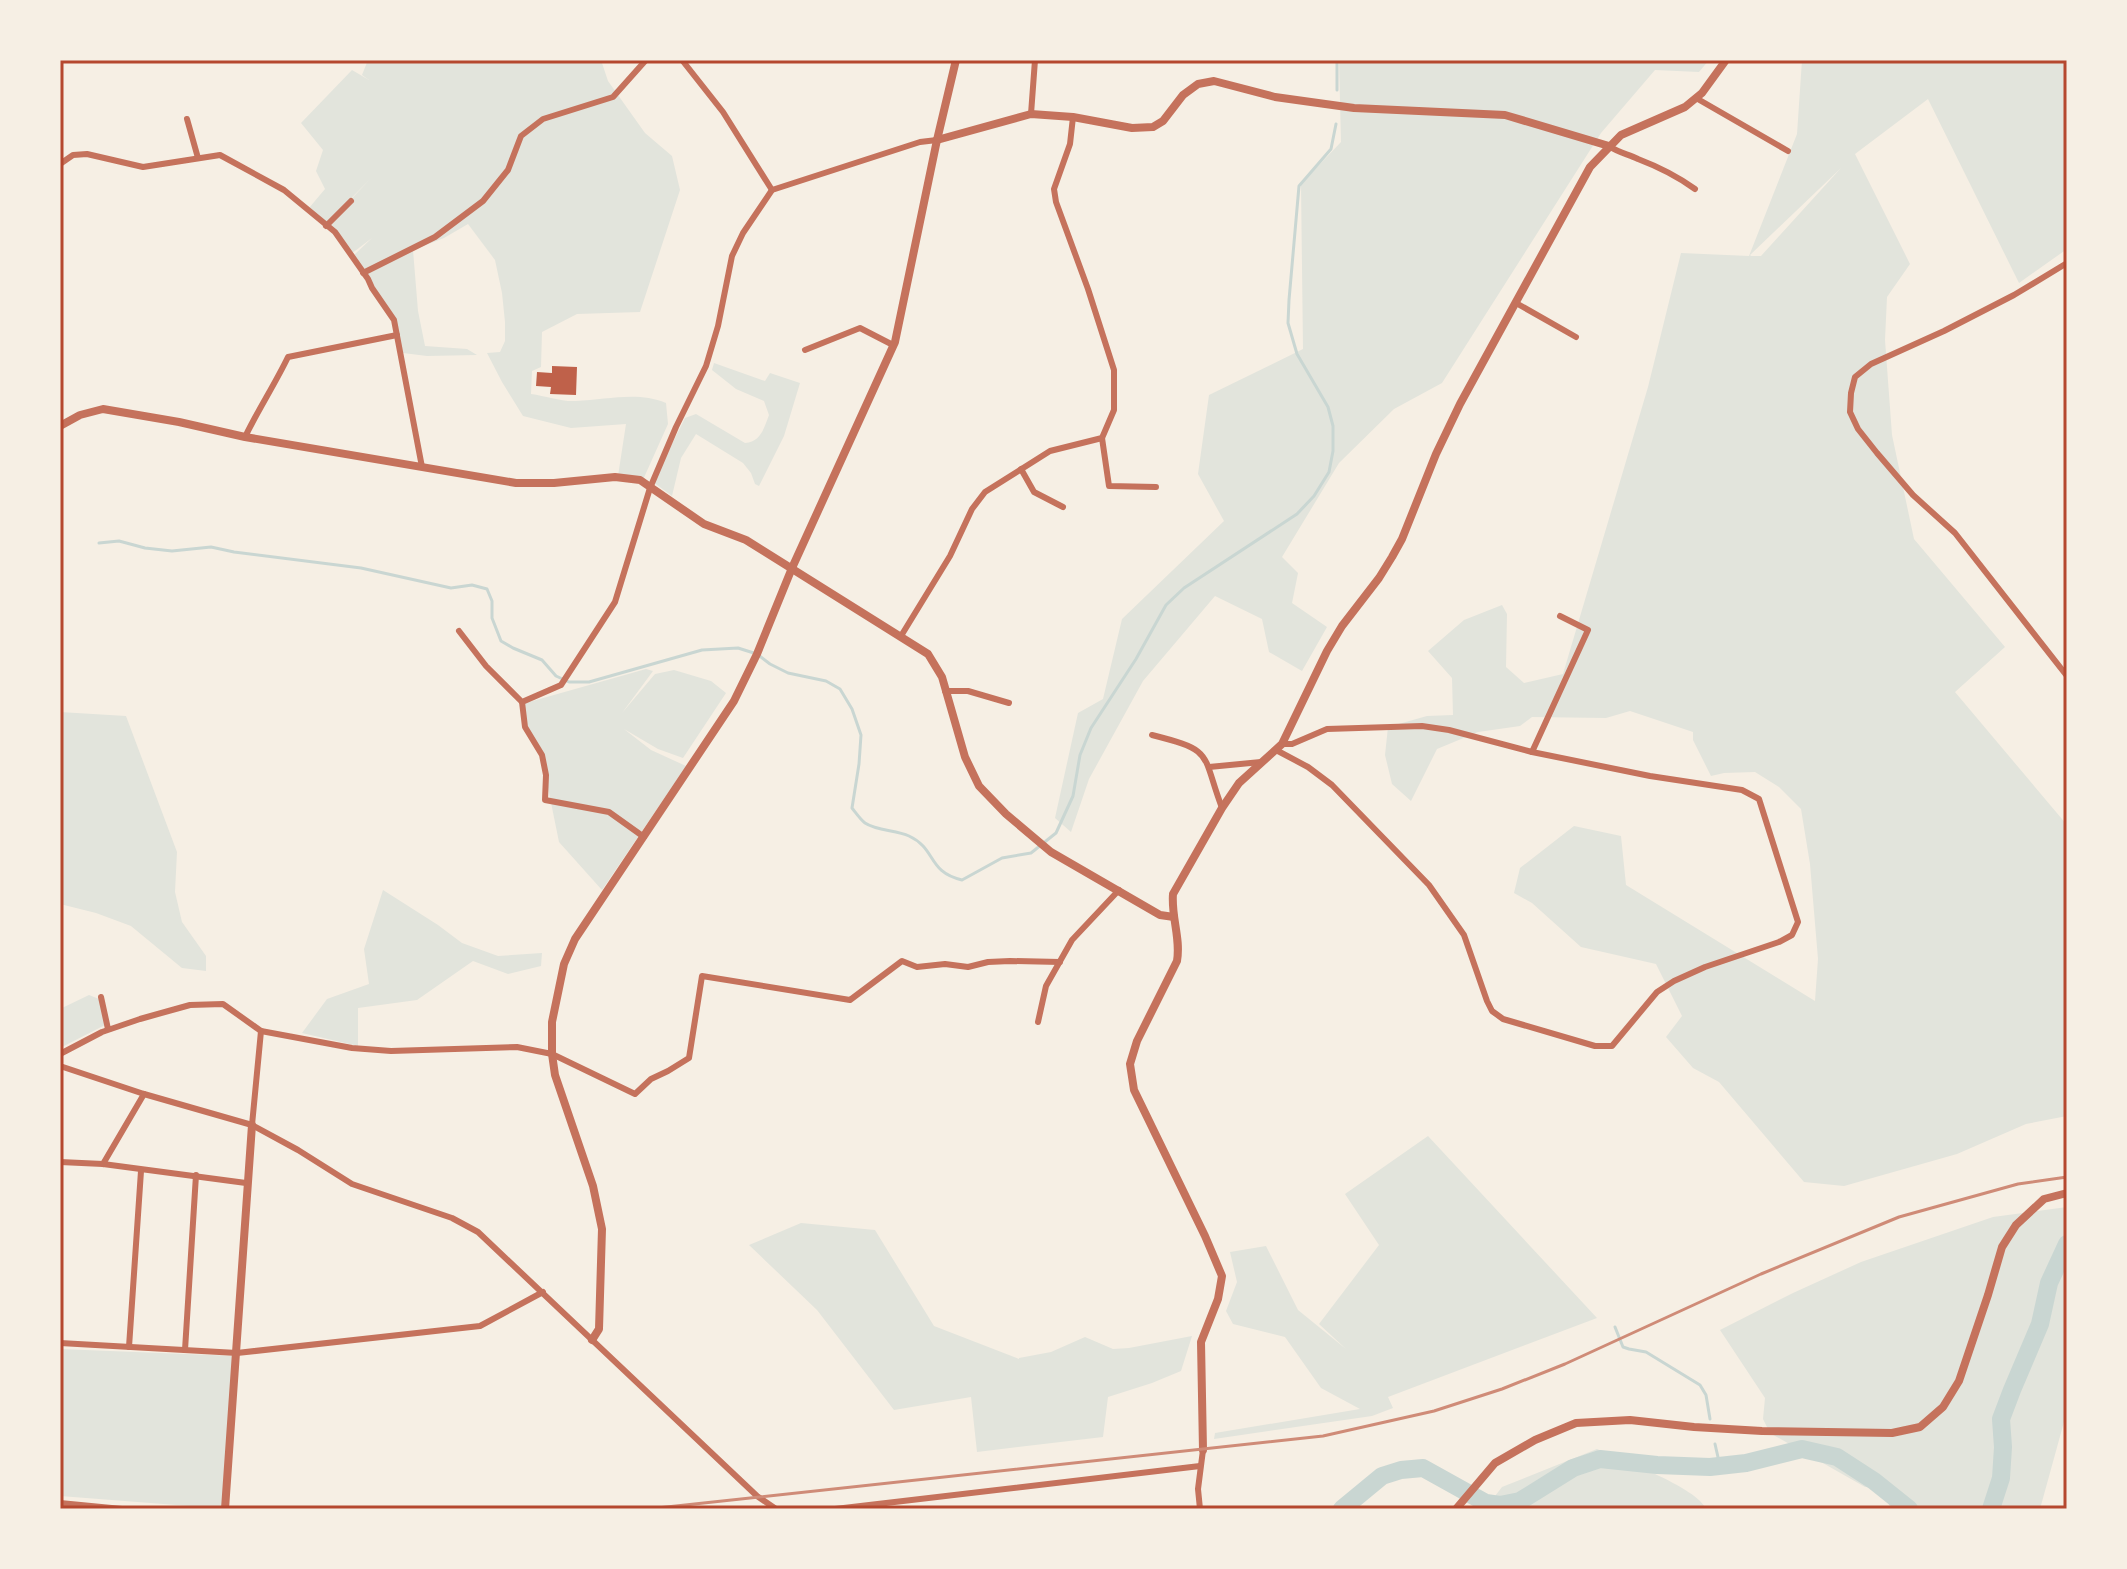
<svg xmlns="http://www.w3.org/2000/svg" width="2127" height="1569" font-family="Rubik,sans-serif">
	<style>
		.green { fill: #e2e4dc; fill-rule: evenodd }
		.lines { fill: none; stroke-linecap: round; stroke-linejoin: round }
		.stream { stroke: #c9d6d2; stroke-width: 3 }
		.river { stroke: #c9d6d2; stroke-width: 18 }
		.building { fill: #bf614a }
		.minor { stroke: #c5725c; stroke-width: 6 }
		.tertiary { stroke: #c5725c; stroke-width: 8 }
		.rail { stroke: #cf8b77; stroke-width: 3 }
		.neatline { fill: none; stroke: #b5482f; stroke-width: 3 }
	</style>
	<rect width="100%" height="100%" fill="#f6efe4"/>
	<g class="green">
		<path d="M368,60H601L608,81L645,133L672,156L680,190L640,312L577,314L542,332L541,367L532,371L531,394C546,396 562,402 576,401C607,400 637,391 666,403L668,424L642,482L618,476L626,424L571,428L523,416L502,382L487,353L500,352L505,341V322L502,293L495,260L468,224L444,238L413,250L418,311L425,346L467,349L477,355L427,356L403,353L393,316L354,255L372,238L351,254L326,226L371,178L326,224L309,208L325,189L316,171L323,150L301,123L352,70L369,80L362,75Z"/>
		<polygon points="1339,60 1709,60 1699,72 1655,70 1601,133 1442,383 1394,409 1339,463 1282,557 1298,573 1292,603 1327,627 1302,671 1269,652 1262,619 1215,596 1143,681 1089,779 1071,832 1055,818 1078,713 1103,699 1122,619 1224,521 1198,474 1209,395 1303,349 1301,184 1341,142"/>
		<path d="M1802,60H2067V249L2019,283L1928,99L1855,154L1910,264L1887,297L1885,340L1892,435L1914,539L2005,647L1955,692L2067,825V1116L2026,1124L1957,1154L1844,1186L1804,1182L1719,1082L1693,1068L1666,1037L1682,1016L1656,964L1581,947L1532,903L1514,893L1520,868L1574,826L1621,836L1626,885L1815,1001L1818,959L1810,864L1801,809L1779,787L1755,772L1724,773L1711,776L1693,740V732L1630,711L1606,718L1532,717L1520,726L1478,732L1437,749L1411,801L1392,784L1385,755L1388,727L1427,716L1453,715L1452,678L1428,651L1464,620L1502,605L1507,614L1506,667L1524,683L1563,674L1648,387L1681,253L1749,256L1797,134ZM1841,168L1761,256H1751L1750,255Z"/>
		<path d="M714,363L765,381L770,373L800,383L784,436L759,486L755,484L751,473L743,463L696,434L681,458L672,496L653,482L685,418L696,414L745,443C761,442 764,428 769,415L764,401L736,389L712,370Z"/>
		<polygon points="646,669 653,671 622,713 655,674 674,670 711,681 726,693 683,758 658,749 624,729 651,750 686,766 602,890 559,842 542,758 529,733 522,704"/>
		<polygon points="60,712 126,716 177,852 175,892 182,922 206,956 206,971 182,968 131,926 96,913 60,904"/>
		<polygon points="383,890 438,925 462,943 498,956 542,953 541,966 508,974 473,961 417,1000 358,1008 358,1046 302,1033 327,999 369,984 364,949"/>
		<polygon points="89,995 104,1001 109,1023 60,1048 60,1009"/>
		<polygon points="1428,1136 1597,1318 1388,1397 1393,1408 1372,1416 1214,1439 1215,1433 1360,1409 1321,1388 1285,1337 1233,1324 1226,1311 1237,1282 1230,1252 1266,1246 1298,1310 1346,1349 1319,1324 1379,1245 1345,1194"/>
		<polygon points="2067,1207 2067,1411 2040,1509 1890,1509 1885,1488 1865,1487 1770,1433 1763,1419 1765,1398 1720,1330 1793,1293 1861,1262 1993,1217"/>
		<polygon points="801,1223 875,1230 934,1326 1019,1359 1019,1358 1051,1352 1085,1337 1113,1349 1129,1348 1192,1336 1181,1371 1152,1383 1108,1397 1103,1437 977,1452 971,1397 894,1410 817,1310 749,1245"/>
		<polygon points="60,1349 236,1356 228,1509 60,1496"/>
		<path d="M1597,1449C1620,1459 1698,1488 1706,1509H1485L1502,1487Z"/>
	</g>
	<g class="lines">
		<g class="stream">
			<polyline points="1337,60 1337,90"/>
			<path d="M99,543L119,541L145,548L172,551L211,547L234,552L361,568L451,588L472,585L487,589L492,601V618L501,641L513,648L542,660L556,676L569,682H589L702,650L738,648L757,654L770,664L788,673L826,681L840,689L852,709L861,735L859,764L852,808C856,813 860,819 865,823C877,831 896,830 909,836C937,849 927,872 962,880L1002,858L1031,853L1056,833L1073,796L1080,755L1091,728L1136,659L1166,605L1184,588L1297,514L1314,496L1329,472L1333,451V426L1328,407L1297,354L1288,323L1289,300L1299,186L1331,149L1336,124"/>
			<polyline points="1615,1327 1623,1347 1629,1349 1646,1352 1700,1385 1706,1395 1710,1419"/>
			<polyline points="1715,1444 1720,1466"/>
		</g>
		<g class="river">
			<polyline points="1342,1509 1382,1476 1401,1470 1423,1468 1486,1503 1500,1505 1520,1501 1573,1468 1600,1459 1657,1465 1710,1467 1746,1463 1802,1449 1837,1457 1874,1481 1909,1509"/>
			<polyline points="1991,1509 2001,1478 2003,1447 2001,1419 2012,1390 2040,1324 2049,1283 2067,1244"/>
		</g>
	</g>
	<polygon class="building" points="552,366 577,367 576,395 550,394 551,387 536,386 537,372 552,373"/>
	<g class="lines">
		<g class="minor">
			<polyline points="682,60 723,112 772,190"/>
			<polyline points="1696,98 1788,151"/>
			<polyline points="1031,114 1035,60"/>
			<polyline points="187,119 198,158"/>
			<path d="M1609,146C1619,153 1628,154 1638,159C1659,167 1677,176 1695,189"/>
			<polyline points="60,164 73,155 87,154 143,167 220,155 284,190 335,232 368,279 372,288 394,320 422,467"/>
			<polyline points="326,226 351,201"/>
			<polyline points="2067,263 2014,295 1944,331 1871,364 1855,377 1851,393 1850,412 1858,429 1877,453 1913,495 1955,533 2067,676"/>
			<polyline points="363,273 435,237 483,201 508,170 521,136 543,119 613,97 646,60"/>
			<polyline points="1516,303 1576,337"/>
			<polyline points="805,350 860,328 893,345"/>
			<path d="M245,437C258,410 275,384 288,357L397,335"/>
			<polyline points="1102,438 1109,486 1156,487"/>
			<polyline points="1021,469 1034,492 1063,507"/>
			<polyline points="459,631 486,666 522,702 561,685 615,602 650,488 676,427 706,366 718,326 732,256 743,233 772,190 920,142 937,140"/>
			<polyline points="901,636 950,556 972,509 985,492 1050,451 1102,438 1114,410 1114,370 1088,289 1056,202 1054,189 1070,144 1073,117"/>
			<polyline points="945,691 968,691 1009,703"/>
			<polyline points="522,702 525,727 542,755 546,775 545,800 609,812 644,837"/>
			<path d="M1152,735C1215,751 1201,752 1222,808"/>
			<polyline points="1276,750 1308,767 1332,785 1429,885 1464,935 1487,1001 1492,1011 1503,1019 1595,1046 1612,1046 1657,992 1674,981 1705,967 1779,942 1792,935 1798,922 1759,799 1742,790 1650,776 1532,752 1449,730 1422,726 1327,729 1292,744 1282,744"/>
			<polyline points="1532,752 1588,630 1560,616"/>
			<polyline points="1209,767 1261,762"/>
			<polyline points="101,997 108,1029"/>
			<polyline points="1038,1022 1046,986 1072,940 1119,890"/>
			<polyline points="60,1054 102,1032 140,1019 190,1005 223,1004 261,1031 352,1048 391,1051 517,1047 552,1054 635,1094 651,1079 668,1071 689,1058 702,976 850,1000 902,961 917,967 945,964 968,967 988,962 1010,961 1060,962"/>
			<polyline points="60,1066 144,1094 252,1125 298,1150 352,1184 452,1218 478,1232 757,1496 776,1509"/>
			<polyline points="252,1125 261,1031"/>
			<polyline points="60,1162 103,1164 246,1183"/>
			<polyline points="103,1164 144,1094"/>
			<polyline points="60,1343 237,1353 480,1326 543,1292"/>
			<polyline points="129,1347 141,1171"/>
			<polyline points="185,1350 196,1175"/>
			<polyline points="60,1503 122,1509"/>
			<polyline points="835,1509 1200,1466"/>
			<polyline points="1200,1509 1198,1489 1203,1450"/>
		</g>
		<g class="tertiary">
			<polyline points="937,140 1031,114 1073,117 1132,128 1153,127 1163,121 1183,95 1198,84 1214,81 1275,97 1354,108 1505,115 1609,146"/>
			<polyline points="60,426 80,415 103,409 179,422 245,437 516,483 554,483 615,477 640,480 704,524 746,540 928,654 942,677 965,757 979,786 1006,814 1051,852 1160,915 1174,917"/>
			<polyline points="592,1340 599,1329 602,1229 593,1186 555,1075 552,1054 552,1022 564,964 575,939 734,701 757,654 792,568 895,342 937,140 956,60"/>
			<path d="M1203,1450L1201,1342L1218,1299L1222,1276L1205,1236L1134,1090L1130,1064L1137,1041L1177,961C1181,938 1171,917 1173,894L1222,808L1239,783L1282,744L1327,651L1342,626L1379,578L1392,557L1402,539L1436,454L1460,404L1590,167L1621,135L1685,107L1702,93L1726,60"/>
			<polyline points="225,1509 252,1125"/>
			<polyline points="1456,1509 1495,1463 1535,1440 1576,1423 1630,1420 1694,1427 1762,1431 1892,1433 1920,1427 1943,1407 1959,1381 1988,1295 2002,1247 2016,1225 2044,1199 2067,1193"/>
		</g>
		<polyline class="rail" points="648,1509 1323,1436 1434,1411 1502,1389 1565,1364 1761,1274 1899,1217 2018,1184 2067,1177"/>
	</g>
	<rect width="2127" height="1569" fill="none" stroke="#f6efe4" stroke-width="124"/>
	<rect x="62" y="62" width="2003" height="1445" class="neatline"/>
</svg>
